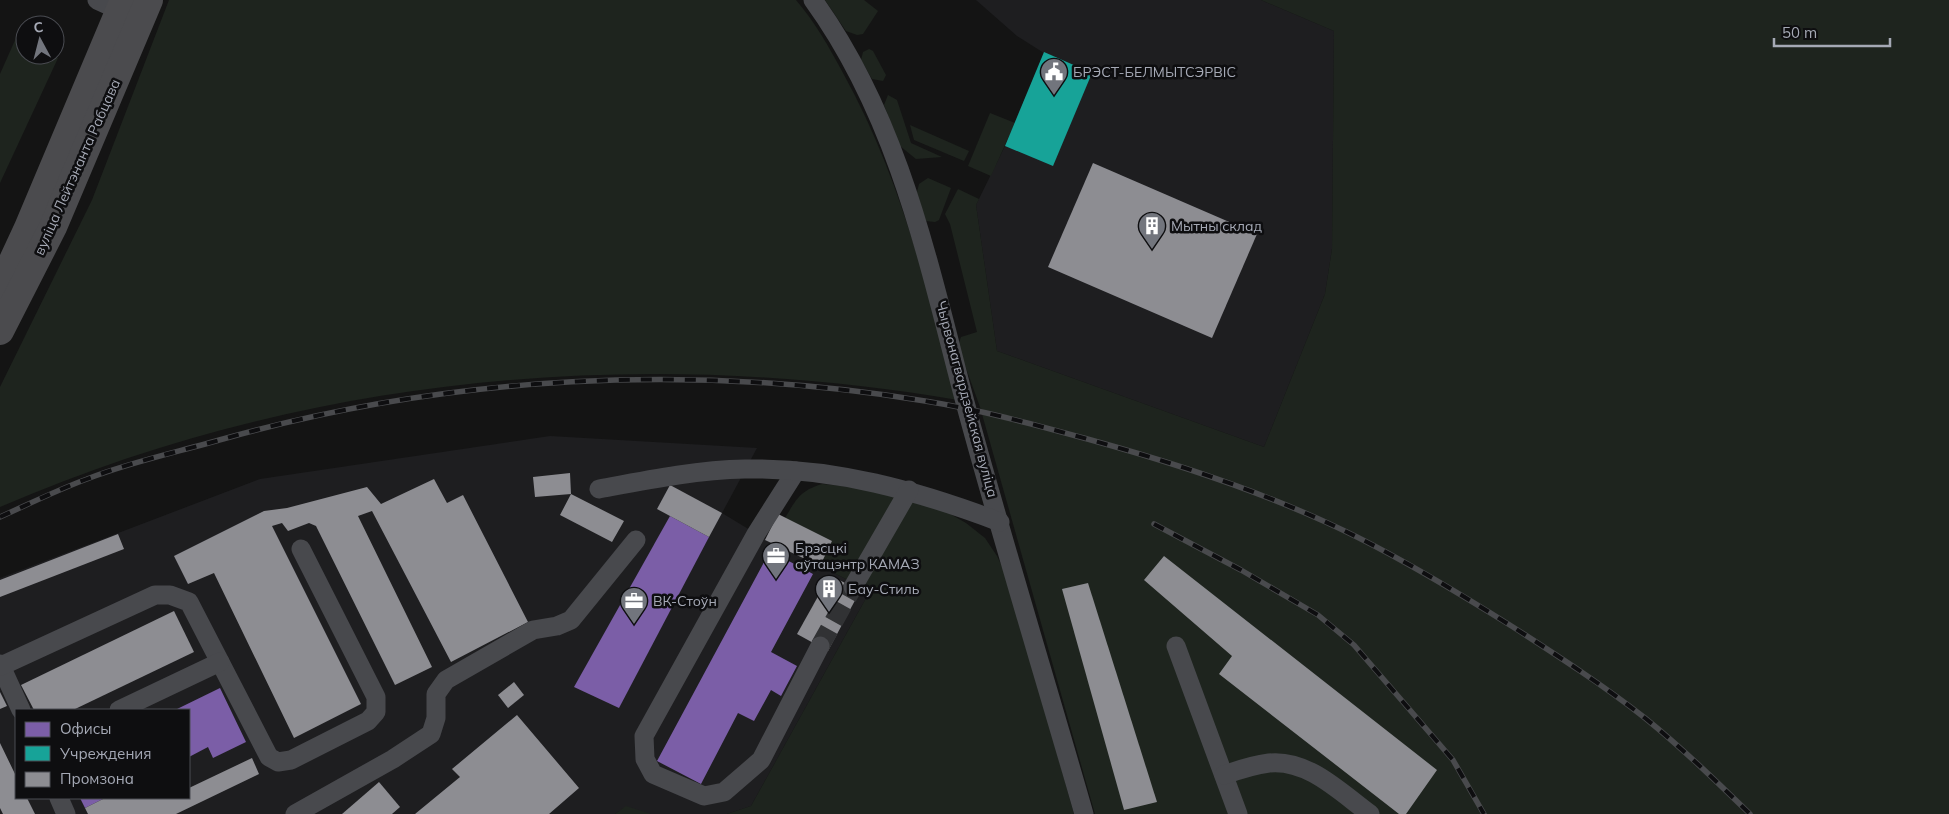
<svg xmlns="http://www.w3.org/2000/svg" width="1949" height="814" font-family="Mulish,sans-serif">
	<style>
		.built { fill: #1e1e20; fill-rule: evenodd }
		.green { fill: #1e241e }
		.offices { fill: #7b5ea7 }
		.public { fill: #17a398 }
		.industry { fill: #8d8d92 }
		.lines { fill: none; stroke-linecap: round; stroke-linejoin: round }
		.minor-tunnel { stroke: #313234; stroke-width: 19; stroke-dasharray: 19 9; stroke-linecap: butt }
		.minor { stroke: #48494d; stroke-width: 19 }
		.highway { stroke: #4b4b4e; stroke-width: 28 }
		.rail-casing { stroke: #494a4d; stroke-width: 5.5 }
		.rail { stroke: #0e0e10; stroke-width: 4; stroke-dasharray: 11; stroke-linecap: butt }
		.labels { text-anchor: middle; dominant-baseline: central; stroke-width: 5; stroke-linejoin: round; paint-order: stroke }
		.poi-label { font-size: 14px; fill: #a5a9b5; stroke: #0e0e10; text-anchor: start }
		.street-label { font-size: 14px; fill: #a5a9b5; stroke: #0e0e10 }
	</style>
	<rect width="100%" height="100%" fill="#141414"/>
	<g class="built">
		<polygon points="976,0 1261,0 1334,31 1332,249 1325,294 1264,447 997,351 976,205 1005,146 1044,53 1017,36"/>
		<path d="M550,436L757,448L722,513L765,539L778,514L832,541L820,566L870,591L751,806L727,814H645L624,808L615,814H0V578L260,479ZM16,710H189V798H16Z"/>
	</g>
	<g class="green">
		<path d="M169,0H796C815,22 829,47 843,73C901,178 926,286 958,400C635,345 302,376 0,507V387L92,200Z"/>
		<polygon points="825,0 864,0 878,11 863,34 857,35 846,31"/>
		<polygon points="1261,0 1949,0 1949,814 1095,814 980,407 958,346 961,337 977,332 950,224 945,214 958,189 979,199 976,205 997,351 1264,447 1325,294 1332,249 1334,31"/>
		<polygon points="16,38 25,42 25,55 52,55 58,58 0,183 0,74"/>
		<polygon points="869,49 873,51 886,75 883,81 872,79 861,60 863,52"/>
		<polygon points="888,95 897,100 911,143 942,157 916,159 900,146 884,105"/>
		<polygon points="990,113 1015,123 991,176 968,166"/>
		<polygon points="910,125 969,151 964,161 914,140"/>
		<polygon points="928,178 951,188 939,220 935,222 926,221 916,196 919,184"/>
		<path d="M822,484L862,488L945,511L966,523L985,538L997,556L1009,581L1074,814H727L751,806L870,591L820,566L832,541L785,518C797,498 800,491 822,484Z"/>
		<polygon points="626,806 651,814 615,814"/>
	</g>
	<g class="offices">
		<polygon points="670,516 709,537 619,708 574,687"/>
		<polygon points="770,551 813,574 771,652 797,666 781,696 771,690 754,721 738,713 701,784 657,761"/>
		<polygon points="220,688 246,742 213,758 208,747 189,757 189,710 175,710"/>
		<polygon points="80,798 105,798 85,808"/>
	</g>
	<polygon class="public" points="1044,52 1092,73 1053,166 1005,146"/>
	<g class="industry">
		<polygon points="1093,163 1257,234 1212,338 1048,267"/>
		<polygon points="570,473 571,494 624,521 612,542 560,515 571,494 535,497 533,477"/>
		<polygon points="434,479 447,503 463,495 528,622 451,662 372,511 358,516 432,667 395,685 316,526 309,523 288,531 282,523 272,526 361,704 294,738 214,573 188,584 174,556 264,511 287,508 367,487 381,504"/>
		<polygon points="670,485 722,513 709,537 657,509"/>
		<polygon points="778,514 832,541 820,566 765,540"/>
		<polygon points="118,534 124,549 0,597 0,580"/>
		<polygon points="1164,556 1437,770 1406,814 1399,814 1219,674 1232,656 1144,580"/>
		<polygon points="830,575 860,591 828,651 797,634"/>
		<polygon points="1088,583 1157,802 1124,810 1062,589"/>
		<polygon points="174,611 194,652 73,710 34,710 21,685"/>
		<polygon points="514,682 524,695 508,708 498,695"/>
		<polygon points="0,692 7,706 0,709"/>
		<polygon points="517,715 579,788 549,814 415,814 460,777 452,769"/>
		<polygon points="0,743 16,776 16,798 27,798 35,814 3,814 0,808"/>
		<polygon points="252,758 259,774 176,814 88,814 85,808 105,798 189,798 189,788"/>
		<polygon points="379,782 400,807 392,814 342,814"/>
	</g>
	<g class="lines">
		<polyline class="minor-tunnel" points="820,646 853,587"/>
		<g class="minor">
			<polyline points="97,0 130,15"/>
			<path d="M813,0C900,120 929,266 966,406C1003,543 1045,678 1084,814"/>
			<polyline points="796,471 756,534 644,736 645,759 653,774 704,796 724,792 761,760 820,646"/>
			<path d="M599,489C647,480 696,470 745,469C834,467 918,491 1000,522"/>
			<polyline points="853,587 909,490"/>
			<polyline points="1176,646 1238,814"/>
			<polyline points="0,664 21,710"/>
			<polyline points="1,666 155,595 170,595 189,602 269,757 278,762 291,760 368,721 376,712 376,697 301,549"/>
			<polyline points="119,710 220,662"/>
			<path d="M1224,775C1238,770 1253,765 1269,763C1308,759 1340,792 1370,814"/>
			<polyline points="59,798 66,814"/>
			<polyline points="295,814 393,759 431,734 436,718 436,694 446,680 533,630 557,626 571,620 636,540"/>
		</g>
		<g class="highway">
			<polyline points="0,288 28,228 124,0"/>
			<polyline points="0,331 53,227 149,0"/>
		</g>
		<defs>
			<g id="rail">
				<path d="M0,517C29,504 57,490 87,479C130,462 178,452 223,439C450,375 693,363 925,401C982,410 1036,425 1091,440C1182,465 1273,495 1357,537C1411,564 1462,595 1513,627C1558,656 1603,685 1645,718C1682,748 1716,781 1750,814"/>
				<polyline points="1154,524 1241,570 1318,615 1354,645 1453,760 1484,814"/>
			</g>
		</defs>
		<use href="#rail" class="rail-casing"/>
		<use href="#rail" class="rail"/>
	</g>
	<defs>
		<symbol id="civic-pin" viewBox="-11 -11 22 30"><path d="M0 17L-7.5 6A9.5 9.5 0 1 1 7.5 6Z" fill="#72757d" stroke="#0e0e10"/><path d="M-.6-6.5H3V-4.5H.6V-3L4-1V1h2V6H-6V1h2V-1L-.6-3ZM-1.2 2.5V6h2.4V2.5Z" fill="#fff"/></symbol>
		<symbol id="building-pin" viewBox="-11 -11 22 30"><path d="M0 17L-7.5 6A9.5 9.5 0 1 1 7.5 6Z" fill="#72757d" stroke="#0e0e10"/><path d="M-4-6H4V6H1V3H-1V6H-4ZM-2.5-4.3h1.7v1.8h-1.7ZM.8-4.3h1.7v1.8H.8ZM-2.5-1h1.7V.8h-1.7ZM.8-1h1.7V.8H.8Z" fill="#fff"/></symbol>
		<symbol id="office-pin" viewBox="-11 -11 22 30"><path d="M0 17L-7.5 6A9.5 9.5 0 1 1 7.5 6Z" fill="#72757d" stroke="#0e0e10"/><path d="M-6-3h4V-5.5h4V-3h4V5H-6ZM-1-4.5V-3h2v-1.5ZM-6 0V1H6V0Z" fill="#fff"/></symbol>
	</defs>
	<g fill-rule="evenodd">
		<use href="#civic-pin" x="1038" y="56" width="32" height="43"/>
		<use href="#building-pin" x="1136" y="210" width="32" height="43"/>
		<use href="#office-pin" x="760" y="540" width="32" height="43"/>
		<use href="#building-pin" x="813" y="573" width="32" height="43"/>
		<use href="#office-pin" x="618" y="585" width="32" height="43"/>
	</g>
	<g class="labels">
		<g class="poi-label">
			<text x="1073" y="72">БРЭСТ-БЕЛМЫТСЭРВІС</text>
			<text x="1171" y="226">Мытны склад</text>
			<text x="795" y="548">Брэсцкі<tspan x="795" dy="16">аўтацэнтр КАМАЗ</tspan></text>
			<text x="848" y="589">Бау-Стиль</text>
			<text x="653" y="601">ВК-Стоўн</text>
		</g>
		<g class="street-label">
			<text transform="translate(77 167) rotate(-66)">вуліца Лейтэнанта Рабцава</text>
			<text transform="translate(967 399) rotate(75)">Чырвонагвардзейская вуліца</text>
		</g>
	</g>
	<rect x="15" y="709" width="175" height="90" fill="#0e0e10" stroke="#4a4c52"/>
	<rect x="25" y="722" width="25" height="15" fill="#7b5ea7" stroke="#4a4c52"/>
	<text x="60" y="734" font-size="15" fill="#a5a9b5">Офисы</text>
	<rect x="25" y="746" width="25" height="15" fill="#17a398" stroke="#4a4c52"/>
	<text x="60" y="759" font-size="15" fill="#a5a9b5">Учреждения</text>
	<rect x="25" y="772" width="25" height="15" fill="#8d8d92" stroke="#4a4c52"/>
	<text x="60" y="784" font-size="15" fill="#a5a9b5">Промзона</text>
	<g transform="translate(40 40) rotate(353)"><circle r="24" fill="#0e0e10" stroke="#4a4c52"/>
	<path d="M0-4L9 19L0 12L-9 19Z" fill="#72757d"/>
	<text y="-8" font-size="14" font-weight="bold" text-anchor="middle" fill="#a5a9b5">С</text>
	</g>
	<path d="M1774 38v8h116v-8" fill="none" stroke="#a5a9b5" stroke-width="2.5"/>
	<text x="1782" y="38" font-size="15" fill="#a5a9b5" stroke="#0e0e10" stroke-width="4" paint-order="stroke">50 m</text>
</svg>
